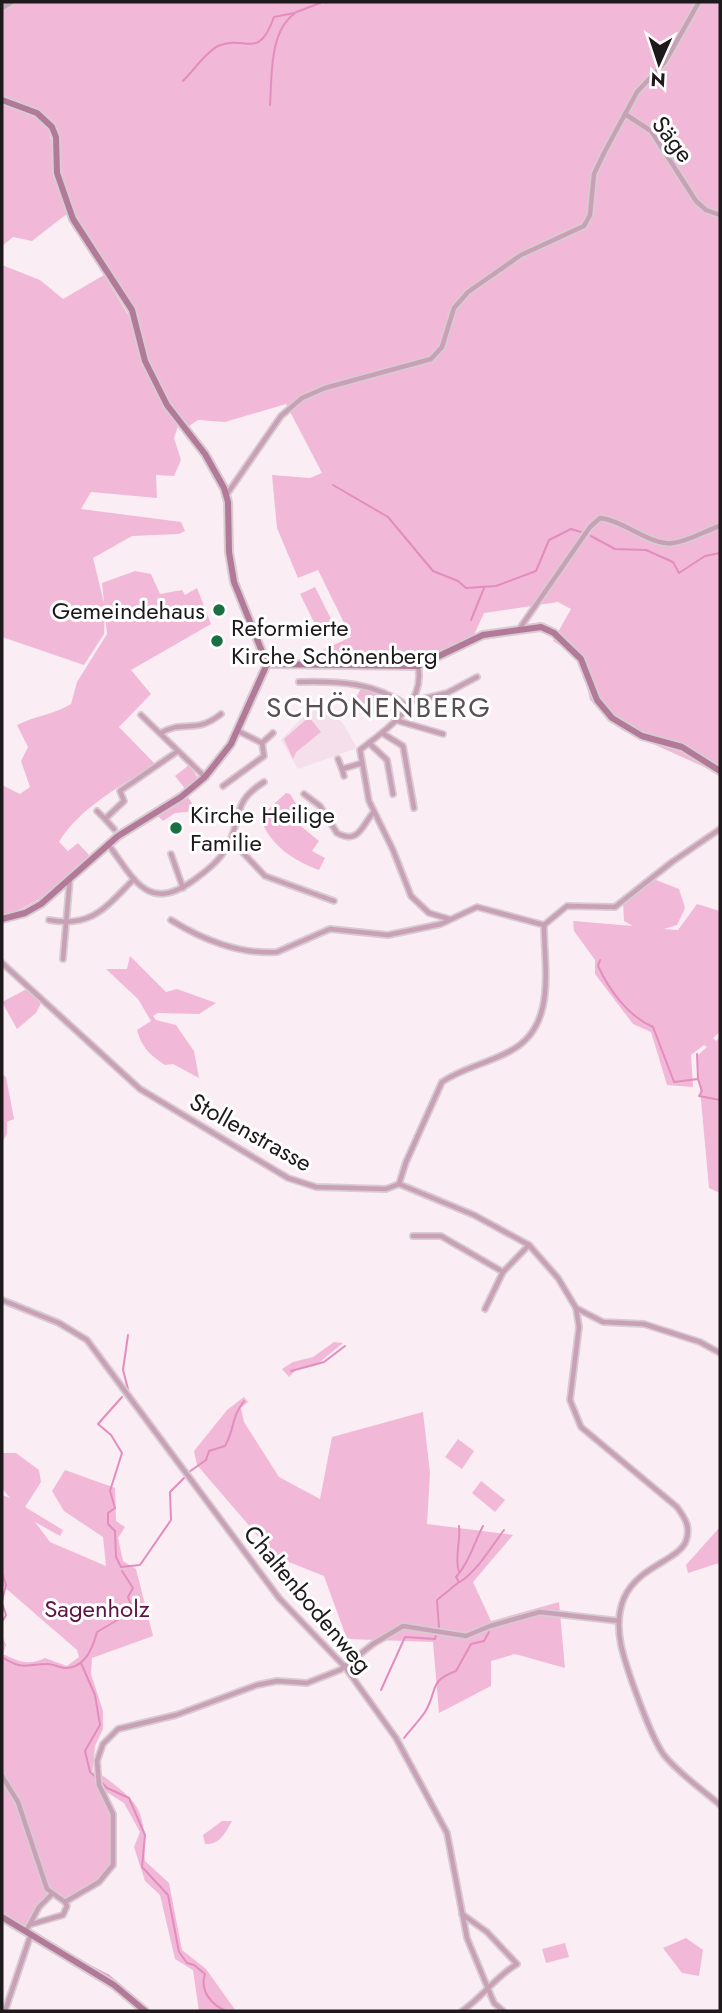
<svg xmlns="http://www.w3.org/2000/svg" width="722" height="2013" font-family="Jost,sans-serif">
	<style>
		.built { fill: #f4dfea }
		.green { fill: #f1b9d7 }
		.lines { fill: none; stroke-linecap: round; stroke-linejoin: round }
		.stream { stroke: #e38dbe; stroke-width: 2 }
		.street-casing { stroke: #d8cbd1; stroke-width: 8 }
		.secondary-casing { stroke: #d8cbd1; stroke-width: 10 }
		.street { stroke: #c9a1b6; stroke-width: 4.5 }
		.secondary { stroke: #b27999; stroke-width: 6 }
		.poi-dot { fill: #1b7042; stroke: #fff; stroke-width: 2.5 }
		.labels { text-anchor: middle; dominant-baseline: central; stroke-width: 6; stroke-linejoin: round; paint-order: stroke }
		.street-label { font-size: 24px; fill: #1e191b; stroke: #fff }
		.poi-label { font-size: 24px; fill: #1e191b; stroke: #fff; text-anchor: start }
		.park-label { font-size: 24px; fill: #5f1345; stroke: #fff }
		.quarter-label { font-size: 28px; letter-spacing: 2px; fill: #594f54; stroke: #fff }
	</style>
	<rect width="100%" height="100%" fill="#fbedf4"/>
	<polygon class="built" points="314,705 342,722 357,748 298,769 281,740"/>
	<g class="green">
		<polygon points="12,2 720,2 720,774 622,730 590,700 583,668 571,652 553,641 571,609 558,602 484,613 473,637 418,666 290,665 351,637 318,570 298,578 277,528 272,475 310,478 322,473 286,404 225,422 198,420 186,428 151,369 135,311 73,213 58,168 54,125 46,116 2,97 2,8"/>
		<polygon points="2,104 35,116 48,127 68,213 32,241 13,237 2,246"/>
		<polygon points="2,265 40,280 63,299 104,275 136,328 139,356 158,395 178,426 174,438 181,460 174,476 156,475 157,498 91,492 81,509 181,522 185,531 179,534 132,536 93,558 105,607 104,634 84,665 2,637"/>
		<path d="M135,571L151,574L160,594L182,590L185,595L197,588L211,624L131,670L151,694L119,727L155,764C122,785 79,808 59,842L68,851L78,843L89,855C67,880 35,908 2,915V785L20,794L30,787L21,761L28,747L17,725C35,716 55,714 71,704L77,682L107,634L102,583Z"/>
		<polygon points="315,587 332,621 317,628 300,594"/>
		<polygon points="362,687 383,694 381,718 354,701"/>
		<polygon points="309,717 321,732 296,752 293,759 284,739"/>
		<polygon points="189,765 198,778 186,790 175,776"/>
		<path d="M286,793L290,794L303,815L297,823L319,841L312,851L325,858L319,870C292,860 269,844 260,817Z"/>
		<polygon points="187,796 192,803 188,812 175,813 163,821 157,815"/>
		<polygon points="651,878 679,889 685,908 677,925 664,929 678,930 697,904 720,911 720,1032 713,1038 716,1041 720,1037 720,1193 709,1188 697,1056 707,1047 704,1045 691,1055 693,1087 667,1085 651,1032 633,1024 595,974 595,960 574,931 573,921 633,926 624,921 623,902"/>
		<path d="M130,956L166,992L177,989L216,1003L199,1014L158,1013L153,1016L156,1020L176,1025L194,1051L199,1078L173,1064L165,1065C150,1055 142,1048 137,1030L151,1021L138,999L106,969H127Z"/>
		<polygon points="27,989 41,1003 36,1013 17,1029 2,1002"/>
		<polygon points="2,1074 6,1077 14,1119 7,1122 7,1134 2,1142"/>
		<polygon points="334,1342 343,1343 315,1366 297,1369 289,1377 282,1369 293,1362 313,1357"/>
		<polygon points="244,1397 248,1402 241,1408 244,1422 279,1477 320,1499 332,1437 423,1412 430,1473 427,1524 513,1535 473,1582 491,1621 559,1602 565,1668 515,1654 491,1661 491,1686 439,1713 433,1642 347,1639 324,1576 276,1557 197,1465 194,1451 227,1410"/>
		<polygon points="458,1439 474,1451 462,1469 445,1457"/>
		<path d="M2,1453H16L39,1470L41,1482L25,1507L63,1530L60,1536L35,1522L50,1542L106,1566L103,1537L64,1511L52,1491L65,1470L115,1488L116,1521L125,1527L118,1538L123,1561L136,1569L153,1636L92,1658L91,1674L103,1711V1729L95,1746L92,1777L97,1761L98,1772C140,1804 145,1806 145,1861L169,1883L182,1950L206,1969L236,2011H199L193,1970L175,1959L160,1895L145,1881L134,1847L140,1832L124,1803L97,1786L109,1802L113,1865L107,1875L65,1902L51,1894L27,1926L23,1927L2,1915V1635L6,1645L3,1654C20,1662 28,1666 45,1658L67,1666L79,1657L77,1650L2,1585V1495L10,1498L2,1488Z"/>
		<polygon points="481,1481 505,1500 495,1512 472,1493"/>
		<polygon points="719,1528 719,1563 688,1573 686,1565"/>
		<path d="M222,1821H232C225,1833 220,1845 205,1844L203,1835Z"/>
		<polygon points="686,1938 703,1950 699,1976 682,1973 663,1948"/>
		<polygon points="565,1943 569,1957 546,1963 542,1949"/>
	</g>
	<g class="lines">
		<g class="stream">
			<polyline points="326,3 327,2"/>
			<path d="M183,81C193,71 206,52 218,46C246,34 258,62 274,17L294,13L320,3"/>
			<path d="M270,105C272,78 269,32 294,14"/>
			<polyline points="333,485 388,517 433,571 458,581 466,588 496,586 536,571 549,540 571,529 581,532"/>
			<polyline points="591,536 615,549 646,550 673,562 679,573 705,556 720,553"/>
			<polyline points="471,620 484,588"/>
			<path d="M600,960L598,966C609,990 628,1016 653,1027L674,1082L698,1079L702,1091L699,1096L720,1100"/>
			<polyline points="697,1054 698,1078"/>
			<polyline points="291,1371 324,1362 345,1346"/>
			<polyline points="128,1389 123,1370 128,1335"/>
			<polyline points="122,1397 98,1424 111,1435 122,1453 110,1491 115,1508 108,1513 108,1524 115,1531 116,1557 121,1567 140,1565 171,1520 170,1492 185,1477"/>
			<path d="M189,1472L206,1460L209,1451L225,1446C235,1428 231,1418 244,1401"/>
			<path d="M459,1572C454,1555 461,1543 459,1526"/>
			<polyline points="2,1573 6,1585 2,1601"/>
			<path d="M460,1582C478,1570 492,1546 504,1530"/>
			<polyline points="2,1603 6,1615 2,1622"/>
			<path d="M439,1628L437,1600L459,1582L456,1577C469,1563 474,1543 483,1526"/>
			<path d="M2,1657C24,1671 25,1664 48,1664C53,1664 58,1667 64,1668C85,1669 93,1648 97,1632L126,1615L131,1605L128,1597L133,1588L122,1571"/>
			<polyline points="81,1663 95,1695 100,1725 85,1751 90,1772 97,1778"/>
			<polyline points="381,1690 405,1637 435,1639 436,1635"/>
			<path d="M404,1738C410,1730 419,1721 425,1712C438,1691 428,1681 456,1671L471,1644L484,1641L489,1632"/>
			<path d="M101,1782L107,1788L129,1798L145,1835L142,1867L168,1895L179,1952L187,1963L194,1965L205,1974C199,1991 212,2005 226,2011"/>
			<polyline points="82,1962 109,1976 122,1987"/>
		</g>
		<defs>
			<g id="street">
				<polyline points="2,8 12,2"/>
				<polyline points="625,114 651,131 696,201 706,210 720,215"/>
				<polyline points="227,494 281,416 302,398 325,388 431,359 442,347 454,308 468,292 521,255 584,226 590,215 594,174 604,153 637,92 665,62 699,2"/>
				<path d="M520,628L590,527L600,518C623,520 653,547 673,543C689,541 705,531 720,526"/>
				<path d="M418,666C426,705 386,729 360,750L369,801L393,850L411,896L429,913L449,919"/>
				<path d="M299,682C339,681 375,682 409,707"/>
				<polyline points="414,701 447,693 477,677"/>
				<polyline points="141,715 205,777"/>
				<polyline points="395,720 443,734"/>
				<path d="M161,733C184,719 195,735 221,714"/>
				<polyline points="382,733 403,746 414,808"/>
				<polyline points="262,743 273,733"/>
				<polyline points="369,743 387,760 393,794"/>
				<polyline points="338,759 342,769"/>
				<polyline points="344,776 342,769 362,763"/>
				<polyline points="223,786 264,756 262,743 238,731"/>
				<path d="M304,794L320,806L337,833C359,845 362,825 373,813"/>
				<polyline points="97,811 105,819 124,801 120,791 178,751"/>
				<polyline points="105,819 114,829"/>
				<polyline points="231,840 265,876 334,901"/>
				<path d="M108,844C134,879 148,914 194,880C209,869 223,858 230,841C242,812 234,801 264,782"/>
				<polyline points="171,854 183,888"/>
				<path d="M49,920C92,928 106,907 134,879"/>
				<path d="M171,920C201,939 240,955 277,952L330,929L388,935L441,924L477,907L544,925C544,967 557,1025 512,1050C490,1063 464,1067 442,1082L406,1162L399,1184"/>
				<polyline points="544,925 567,906 615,907 672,862 720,829"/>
				<polyline points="63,959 70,877"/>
				<path d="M2,963L140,1089L288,1178L316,1187L386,1189L399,1184L474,1215L529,1245L558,1278L576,1308L579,1327L570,1400L581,1427L677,1507C685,1518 691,1527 686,1541C678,1561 638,1566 624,1598C618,1612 618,1630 621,1645C626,1668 651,1738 664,1755C679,1774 702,1789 720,1805"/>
				<polyline points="413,1236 441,1236 503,1272"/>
				<polyline points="2,1300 59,1323 87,1340 279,1598 345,1667 396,1738 447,1833 467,1938 494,2003 503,2011"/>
				<polyline points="576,1308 603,1322 644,1324 700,1342 720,1353"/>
				<polyline points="485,1309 503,1272 529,1245"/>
				<polyline points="2,1776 18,1802 47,1889 65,1902 99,1882 113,1865 113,1814 99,1785 97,1761 103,1744 118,1729 176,1715 257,1685 277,1681 307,1683 340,1670 373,1644 403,1626 466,1636 490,1626 540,1612 619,1621"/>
				<path d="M462,1914L487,1932L517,1964C495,1977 483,1997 462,2011"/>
				<polyline points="32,1924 63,1915 67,1906 65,1902"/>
				<polyline points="26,1931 39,1907 52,1894"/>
				<polyline points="5,2011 31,1934"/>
			</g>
			<g id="secondary">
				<polyline points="2,100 37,113 52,127 56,137 57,173 73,219 132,310 145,361 167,405 205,454 224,488 228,502 229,552 234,582 267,664"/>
				<polyline points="267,664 418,666 483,635 541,627 554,633 581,659 597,700 612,718 642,736 682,747 720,771"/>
				<polyline points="2,919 25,913 41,904 118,836 181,797 205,777 231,744 267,664"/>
				<polyline points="2,1917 114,1985 145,2011"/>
			</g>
		</defs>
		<use href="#street" class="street-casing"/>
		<use href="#secondary" class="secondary-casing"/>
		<use href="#street" class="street"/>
		<use href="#secondary" class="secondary"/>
	</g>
	<g class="poi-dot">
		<circle cx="219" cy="610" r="7"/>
		<circle cx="217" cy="641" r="7"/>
		<circle cx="176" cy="828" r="7"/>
	</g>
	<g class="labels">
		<g class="street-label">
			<text transform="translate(673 139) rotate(52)">Säge</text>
			<text transform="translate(251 1132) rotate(29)">Stollenstrasse</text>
			<text transform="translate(308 1599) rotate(50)">Chaltenbodenweg</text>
		</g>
		<g class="poi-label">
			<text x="205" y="610" text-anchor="end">Gemeindehaus</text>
			<text x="231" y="627">Reformierte<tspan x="231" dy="28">Kirche Schönenberg</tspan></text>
			<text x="190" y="814">Kirche Heilige<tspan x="190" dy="28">Familie</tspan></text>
		</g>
		<g class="park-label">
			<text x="97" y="1608">Sagenholz</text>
		</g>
		<g class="quarter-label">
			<text x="379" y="707">SCHÖNENBERG</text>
		</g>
	</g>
	<rect width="722" height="2013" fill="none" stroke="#1e191b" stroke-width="7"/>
	<g transform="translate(659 63) rotate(183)" stroke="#ffffff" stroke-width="5" paint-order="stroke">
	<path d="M0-5L12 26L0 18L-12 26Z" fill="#1e191b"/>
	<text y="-10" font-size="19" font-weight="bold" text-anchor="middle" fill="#1e191b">N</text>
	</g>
</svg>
